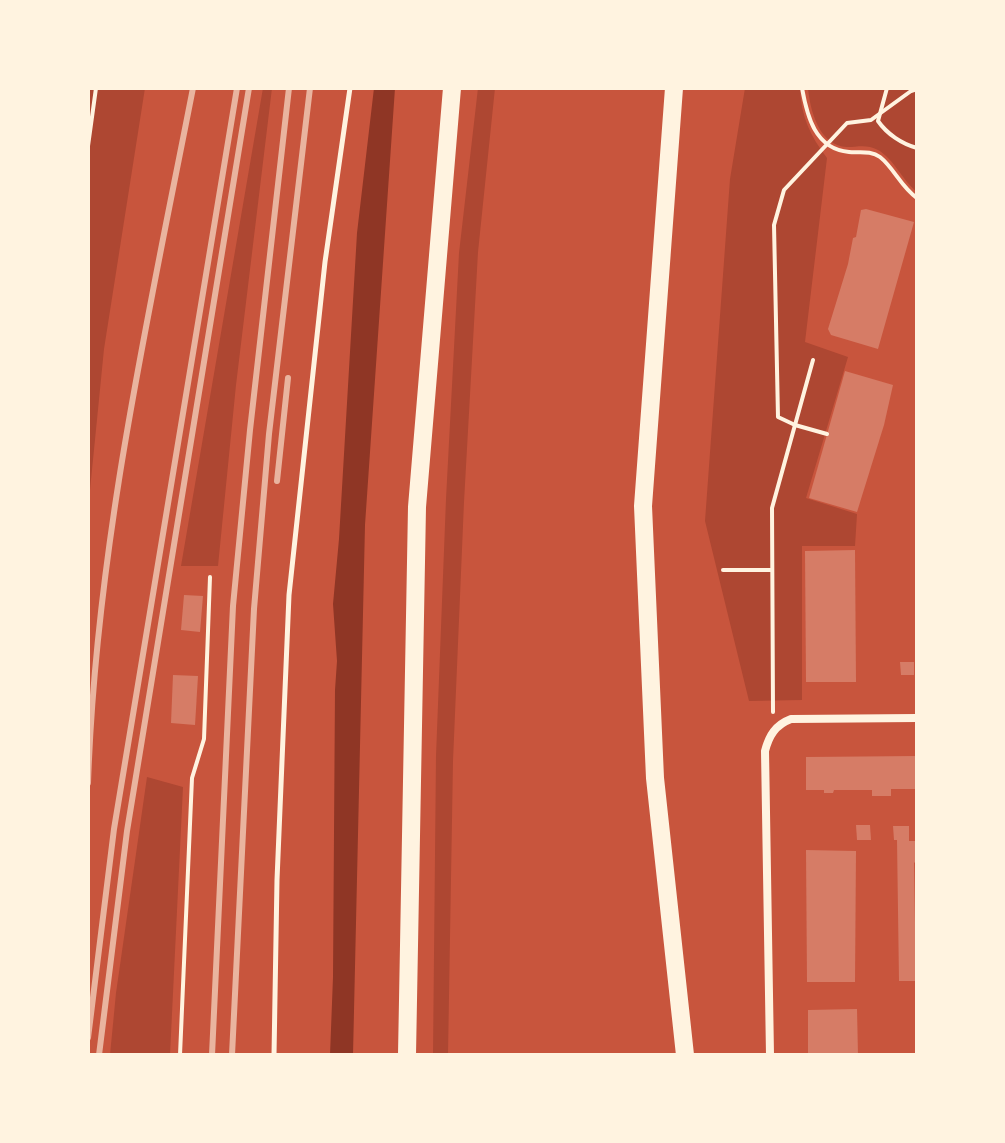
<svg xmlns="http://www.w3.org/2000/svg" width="1005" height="1143" font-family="'Varela Round',sans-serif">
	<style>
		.green { fill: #ae4732 }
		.water { fill: #8f3625 }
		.building { fill: #d67c66 }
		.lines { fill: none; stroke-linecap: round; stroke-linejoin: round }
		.path { stroke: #fff3e0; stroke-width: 4 }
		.service { stroke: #fff3e0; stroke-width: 5 }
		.minor { stroke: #fff3e0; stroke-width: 8 }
		.motorway { stroke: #fff3e0; stroke-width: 18 }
		.rail { stroke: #e9b49f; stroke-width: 6 }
	</style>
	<rect width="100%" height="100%" fill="#c8553d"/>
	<g class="green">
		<polygon points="88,88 145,88 104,349 88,510"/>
		<polygon points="263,88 272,88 236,385 218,566 181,566"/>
		<polygon points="478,88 495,88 478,252 464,502 453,761 448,1055 433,1055 436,756 446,499 459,253"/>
		<path d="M745,88H800C801,116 810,136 827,158L805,342L848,357L806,498L857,514L855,546H802V700L749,701L705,521L730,179Z"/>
		<path d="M808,88H917V192C902,180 894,159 878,150C867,144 858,147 847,147C819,146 810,110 808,88Z"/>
		<polygon points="147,777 183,787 170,1055 110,1055 116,993"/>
	</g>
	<polygon class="water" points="374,88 395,88 365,525 353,1055 330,1055 333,977 335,690 337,661 333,604 339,539 357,233"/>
	<g class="building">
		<polygon points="866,209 914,222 878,349 831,335 828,329 848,264 853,238 856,237 861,210"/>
		<polygon points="845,371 893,385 884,425 857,512 809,498"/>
		<polygon points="855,550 856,682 806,682 805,551"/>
		<polygon points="184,595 203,596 200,632 181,630"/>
		<polygon points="900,662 914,662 914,675 901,675"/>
		<polygon points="173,675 198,676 195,725 171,723"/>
		<polygon points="917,756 917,789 891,789 891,796 872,796 872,790 834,790 833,793 824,793 824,790 806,790 806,757"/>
		<polygon points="856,825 870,825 871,840 857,840"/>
		<polygon points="893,826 909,826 909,841 917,841 917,860 914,863 916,981 899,981 897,840 894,840"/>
		<polygon points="806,850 856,851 855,982 807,982"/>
		<polygon points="857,1009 858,1055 808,1055 808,1010"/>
	</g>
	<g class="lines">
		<g class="path">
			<path d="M802,88C807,116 815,149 849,152C859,153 871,150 880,157C894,168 901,187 917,198"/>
			<path d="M887,88L878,121C887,134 902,144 917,148"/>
			<polyline points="88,146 96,88"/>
			<polyline points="827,434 795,425 778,417 774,225 784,190 847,123 871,120 911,91 917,89"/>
			<polyline points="723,570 772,570"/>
			<polyline points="773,712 772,508 813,360"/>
			<polyline points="180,1055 192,778 204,739 210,577"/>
		</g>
		<polyline class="service" points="274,1055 277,880 289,595 325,262 350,88"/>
		<path class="minor" d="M770,1055L765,751C769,736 775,725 791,719L917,718"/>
		<g class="motorway">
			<polyline points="674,88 643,506 655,778 685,1055"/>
			<polyline points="407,1055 417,507 452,88"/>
		</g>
		<g class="rail">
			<polyline points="277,481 288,378"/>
			<path d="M88,783C96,547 148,318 193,88"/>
			<polyline points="88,1038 114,829 237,88"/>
			<polyline points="99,1055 127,831 249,88"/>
			<polyline points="212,1055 233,606 250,430 289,88"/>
			<polyline points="232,1055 254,609 269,434 310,88"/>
		</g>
	</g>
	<rect width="1005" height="1143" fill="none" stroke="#fff3e0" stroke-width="180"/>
</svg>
